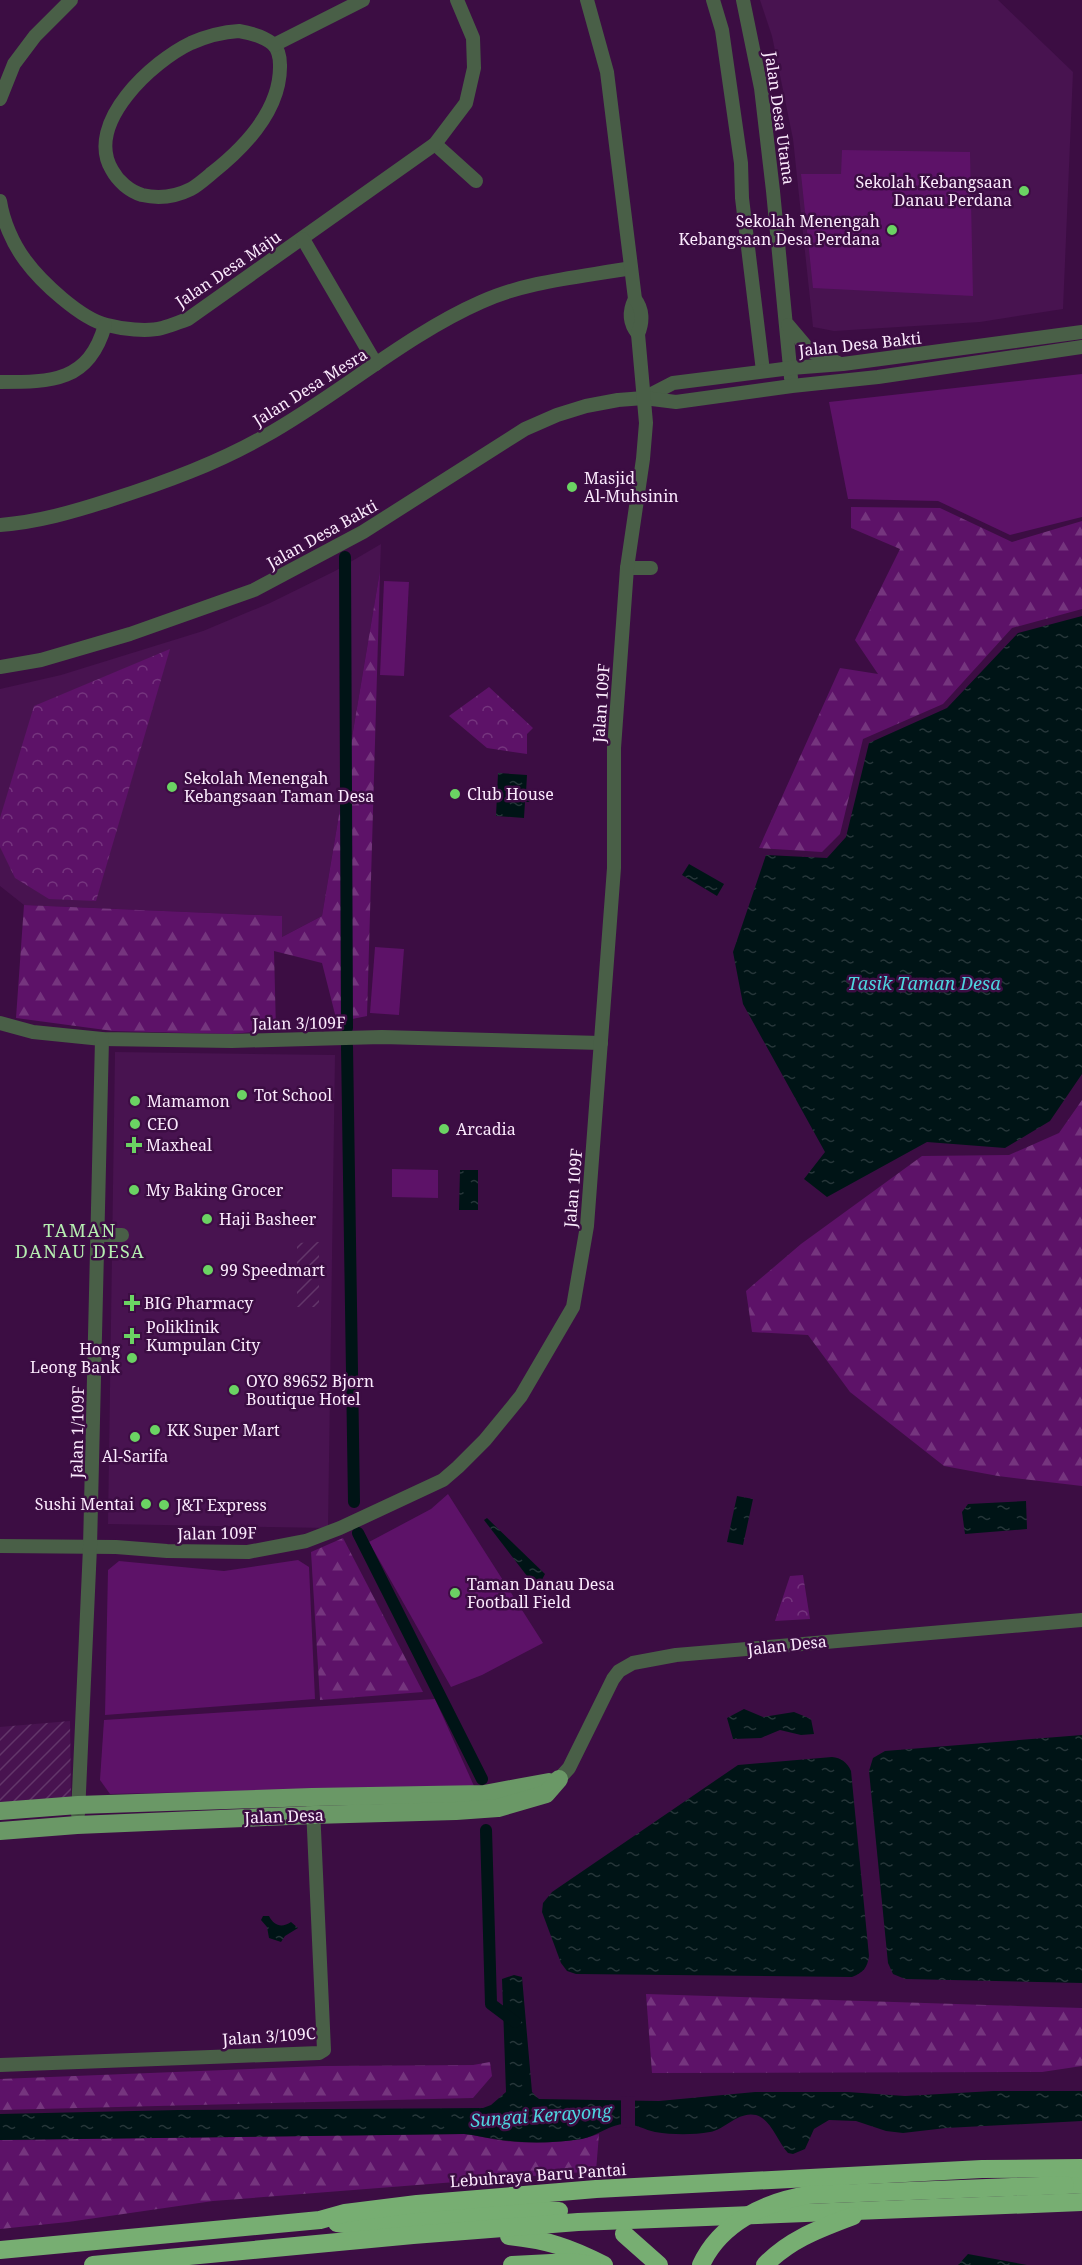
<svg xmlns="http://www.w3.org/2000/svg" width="1082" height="2265" font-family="'Noto Serif',serif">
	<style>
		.built { fill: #481350 }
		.industrial { fill: url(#industrial-furrows) }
		.grass { fill: #5d1268 }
		.forest { fill: url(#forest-firs) }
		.park { fill: url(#park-crowns) }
		.water { fill: url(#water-ripples) }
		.pier { fill: #3c0d43 }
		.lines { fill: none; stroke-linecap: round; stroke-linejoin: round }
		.canal { stroke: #001416; stroke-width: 12 }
		.minor { stroke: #495f47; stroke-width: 14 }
		.major { stroke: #6a9866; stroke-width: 18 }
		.highway { stroke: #77ae72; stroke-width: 18 }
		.highway-bridge { stroke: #77ae72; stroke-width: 18 }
		.poi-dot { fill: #6bd363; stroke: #3c0d43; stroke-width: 2 }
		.labels { text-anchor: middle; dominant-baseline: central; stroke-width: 5; stroke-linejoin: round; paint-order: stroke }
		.street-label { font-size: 16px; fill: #fbeafd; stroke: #3c0d43 }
		.poi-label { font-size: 16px; fill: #fbeafd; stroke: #3c0d43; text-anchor: start }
		.water-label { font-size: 18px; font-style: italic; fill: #4ed5df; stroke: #3c0d43 }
		.neighbourhood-label { font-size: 18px; letter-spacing: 1.5px; fill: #b6eeb1; stroke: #3c0d43 }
	</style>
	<defs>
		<pattern id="industrial-furrows" width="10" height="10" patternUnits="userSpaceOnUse" patternTransform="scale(1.5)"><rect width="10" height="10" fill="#481350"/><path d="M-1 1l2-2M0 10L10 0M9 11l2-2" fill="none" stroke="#63366a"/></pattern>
		<pattern id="forest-firs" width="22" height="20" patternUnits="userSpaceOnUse" patternTransform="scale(1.5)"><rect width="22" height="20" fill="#5d1268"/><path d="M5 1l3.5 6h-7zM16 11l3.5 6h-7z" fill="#75357e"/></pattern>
		<pattern id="park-crowns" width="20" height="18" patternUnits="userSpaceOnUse" patternTransform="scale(1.5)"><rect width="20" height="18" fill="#5d1268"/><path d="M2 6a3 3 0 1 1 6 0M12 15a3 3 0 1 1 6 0" fill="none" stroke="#75357e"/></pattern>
		<pattern id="water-ripples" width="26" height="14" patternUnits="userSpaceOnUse" patternTransform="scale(1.5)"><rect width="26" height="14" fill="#001416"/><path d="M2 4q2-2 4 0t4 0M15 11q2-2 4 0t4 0" fill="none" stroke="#263639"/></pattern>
	</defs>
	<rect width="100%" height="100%" fill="#3c0d43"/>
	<g class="built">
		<polygon points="760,0 998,0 1073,72 1063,309 980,322 834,331 813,327 793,139 772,36"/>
		<polygon points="381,544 380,571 322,916 282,937 281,916 24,905 0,886 0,689 61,675 203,631 270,603 335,571"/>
		<polygon points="115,1052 335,1055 328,1528 108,1524"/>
	</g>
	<g class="industrial">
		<polygon points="319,1242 319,1307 297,1307 297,1243"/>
		<polygon points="70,1721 71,1798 0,1804 0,1727"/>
	</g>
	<g class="grass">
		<polygon points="842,150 970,152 973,296 813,288 801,174 841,174"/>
		<polygon points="1082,374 1082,517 1010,535 938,501 848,499 829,402"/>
		<polygon points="384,581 409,582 404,676 380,675"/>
		<polygon points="375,947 404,949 399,1015 370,1013"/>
		<polygon points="392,1169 438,1170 438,1198 392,1197"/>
		<polygon points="448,1494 543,1643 482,1675 451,1687 369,1542 431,1509"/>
		<polygon points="298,1560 309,1567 315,1699 105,1715 108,1570 119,1561 224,1571"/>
		<polygon points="435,1699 474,1786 110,1794 100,1780 104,1720"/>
	</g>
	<g class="forest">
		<polygon points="851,507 940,508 1012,542 1082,521 1082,609 1012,628 943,704 863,739 840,834 822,852 759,848 840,668 878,674 855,640 900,549 851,528"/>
		<polygon points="380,571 367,1016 337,1022 322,963 274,951 276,1030 231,1034 113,1031 16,1018 24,905 282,916 282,937 322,916"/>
		<polygon points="1082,1100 1082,1486 998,1476 944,1466 850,1392 808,1335 752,1332 746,1291 801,1244 922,1156 1009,1155 1059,1133"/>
		<polygon points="343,1538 423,1692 320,1700 311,1552"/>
		<polygon points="646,1994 1082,2008 1082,2066 1042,2072 652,2073"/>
		<polygon points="490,2062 492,2076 473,2098 0,2110 0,2079 322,2066 473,2065"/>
		<path d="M464,2134C476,2135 486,2138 497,2140C525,2144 572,2144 599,2134L596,2171L213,2201L68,2222L0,2229V2140Z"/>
	</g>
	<g class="park">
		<polygon points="170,649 96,901 49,899 15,878 0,847 0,818 34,706"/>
		<polygon points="489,687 533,728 527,734 527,754 487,748 449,716"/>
		<polygon points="803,1575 810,1619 775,1621 790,1576"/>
	</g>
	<g class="water">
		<polygon points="1082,616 1082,1074 1050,1121 1005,1148 927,1142 827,1197 804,1179 825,1152 743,1004 733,952 766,855 827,858 846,837 869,743 947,708 1018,633"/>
		<polygon points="498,773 527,775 526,793 533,793 532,802 525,802 524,818 496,816"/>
		<polygon points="689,864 724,884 717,896 682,875"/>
		<polygon points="460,1170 478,1170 478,1210 459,1210"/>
		<polygon points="737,1496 753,1499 743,1545 727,1542"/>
		<polygon points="1026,1501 1027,1529 965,1534 962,1512 968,1504"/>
		<polygon points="487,1518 545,1574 537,1589 484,1520"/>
		<polygon points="744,1709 763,1717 794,1712 811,1719 814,1734 801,1735 780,1730 761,1738 733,1739 727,1718"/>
		<polygon points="1082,1735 1082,1983 905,1979 893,1974 888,1963 869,1771 873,1758 885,1751"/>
		<path d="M832,1757C841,1758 847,1762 851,1771L869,1956C867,1968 864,1972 852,1977L576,1974L567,1971L561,1963L542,1912L543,1903L552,1892L738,1765Z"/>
		<path d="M263,1916H269C274,1926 282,1928 291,1922L298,1928L285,1936L281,1942L269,1938L267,1927L261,1920Z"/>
		<path d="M514,1975L522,1977L532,2092L539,2099L659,2101L755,2092H848L905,2096L993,2091H1082V2121L946,2128L903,2133L886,2131L856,2121L829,2120L814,2129L805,2149L793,2154L788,2153C778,2143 771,2119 756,2115C738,2111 726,2129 710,2132C693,2135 673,2135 655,2132C645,2130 636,2124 625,2124C610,2124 597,2136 582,2139C556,2143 522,2144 496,2139C485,2138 475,2135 464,2134L0,2140V2114L178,2110L483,2108L491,2105L506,2092L502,1979Z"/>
		<polygon points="968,2254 1027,2265 958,2265"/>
	</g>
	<polygon class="pier" points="621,2096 635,2097 635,2128 621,2127"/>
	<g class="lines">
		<g class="canal">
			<polyline points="345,557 347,1028"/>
			<polyline points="347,1046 354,1502"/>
			<polyline points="358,1533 482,1779"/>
			<polyline points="486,1830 491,2004 515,2022"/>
		</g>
		<g class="minor">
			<polyline points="713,0 722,30 741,163 742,198 763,371"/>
			<polyline points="743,0 761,88 773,191 791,378"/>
			<path d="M239,31C251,33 263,36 273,44C278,49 280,57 280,65C281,109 245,147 212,173C206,178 198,185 191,189C175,197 159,199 142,195C129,191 118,181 112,170C84,123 153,61 191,43C207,36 222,32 239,31Z"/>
			<polyline points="274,45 363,0"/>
			<polyline points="0,99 14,64 35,36 71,0"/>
			<polyline points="435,144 476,181"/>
			<path d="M0,201C3,221 13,244 25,260C41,282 81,319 107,325C122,329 147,332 162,328C171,326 179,322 188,319L435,144L466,103L474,68L473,38L457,0"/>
			<polyline points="303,239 376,364"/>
			<path d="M635,299C629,311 629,323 638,334"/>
			<polyline points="788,325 810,351 838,363"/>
			<path d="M0,382C52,382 89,382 105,325"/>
			<polyline points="644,398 673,383 791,368 843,364 1082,332"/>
			<path d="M0,525C38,522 73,512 110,500C164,483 216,464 265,436C337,396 406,335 481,302C527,281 581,277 631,268"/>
			<polyline points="627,568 651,568"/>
			<polyline points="0,667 41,660 130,634 254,590 363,532 525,429 557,415 586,406 618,400 644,398 676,402 792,386 878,377 1082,347"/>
			<polyline points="0,1023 33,1032 102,1039 232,1041 382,1037 601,1043"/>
			<polyline points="97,1235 122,1235"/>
			<path d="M0,1546L116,1547L167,1551L248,1552L306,1541L340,1528L443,1480L458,1467L485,1440L521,1396L573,1307L587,1226L614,868V748L627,568L643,459L646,423L638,334C643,322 643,309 635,299L607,72L587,0"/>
			<polyline points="559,1779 569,1768 613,1679 619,1671 633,1663 676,1655 1082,1620"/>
			<polyline points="78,1814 90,1547 102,1039"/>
			<polyline points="0,2065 319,2053 324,2050 313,1808"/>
		</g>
		<g class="major">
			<polyline points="0,1811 78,1805 312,1797 484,1794 549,1782"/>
			<polyline points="0,1831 77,1825 313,1815 456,1811 498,1808 546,1794 559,1779"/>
		</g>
		<g class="highway">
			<polyline points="1065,2185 1082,2184"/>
			<path d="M337,2223L345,2224C416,2221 488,2209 559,2211"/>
			<polyline points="624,2234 659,2265"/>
			<path d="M509,2236C547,2240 569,2247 604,2265"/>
			<polyline points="0,2250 320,2220 345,2213 417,2204 596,2189 982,2169 1082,2168"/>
			<polyline points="93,2265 413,2235 578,2222 1082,2202"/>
			<polyline points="512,2265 571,2262 592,2265"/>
			<path d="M765,2265C790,2239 819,2229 853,2216"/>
		</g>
		<path class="highway-bridge" d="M701,2265C720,2223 765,2202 808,2195L1065,2185"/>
	</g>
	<g class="poi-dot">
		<circle cx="1024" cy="191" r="6"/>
		<circle cx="892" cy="230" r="6"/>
		<circle cx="572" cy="487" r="6"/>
		<circle cx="172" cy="787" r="6"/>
		<circle cx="455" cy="794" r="6"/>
		<circle cx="242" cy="1095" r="6"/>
		<circle cx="135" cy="1101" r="6"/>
		<circle cx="135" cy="1124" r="6"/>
		<circle cx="444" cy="1129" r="6"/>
		<path d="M131 1136h6v6h6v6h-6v6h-6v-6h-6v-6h6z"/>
		<circle cx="134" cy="1190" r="6"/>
		<circle cx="207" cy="1219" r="6"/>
		<circle cx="208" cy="1270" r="6"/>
		<path d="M129 1294h6v6h6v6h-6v6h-6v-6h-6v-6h6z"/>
		<path d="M129 1327h6v6h6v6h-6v6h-6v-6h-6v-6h6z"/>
		<circle cx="132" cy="1358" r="6"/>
		<circle cx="234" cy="1390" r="6"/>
		<circle cx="155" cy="1430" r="6"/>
		<circle cx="135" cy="1437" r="6"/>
		<circle cx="146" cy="1504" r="6"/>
		<circle cx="164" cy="1505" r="6"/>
		<circle cx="455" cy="1593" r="6"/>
	</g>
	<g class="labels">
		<g class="street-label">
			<text transform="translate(780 118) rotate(82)">Jalan Desa Utama</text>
			<text transform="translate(228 269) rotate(-34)">Jalan Desa Maju</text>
			<text transform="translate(860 344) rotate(-6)">Jalan Desa Bakti</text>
			<text transform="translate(310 387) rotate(-32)">Jalan Desa Mesra</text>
			<text transform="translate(322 534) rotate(-29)">Jalan Desa Bakti</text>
			<text transform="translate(601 703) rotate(-86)">Jalan 109F</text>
			<text transform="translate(299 1023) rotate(-1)">Jalan 3/109F</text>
			<text transform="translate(573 1188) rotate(-85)">Jalan 109F</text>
			<text transform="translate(77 1432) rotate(-89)">Jalan 1/109F</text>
			<text transform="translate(217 1533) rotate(-1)">Jalan 109F</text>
			<text transform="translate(787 1645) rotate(-6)">Jalan Desa</text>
			<text transform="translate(284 1816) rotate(-2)">Jalan Desa</text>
			<text transform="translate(269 2036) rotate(-4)">Jalan 3/109C</text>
			<text transform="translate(538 2175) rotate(-4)">Lebuhraya Baru Pantai</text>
		</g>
		<g class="poi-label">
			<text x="1012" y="182" text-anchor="end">Sekolah Kebangsaan<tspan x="1012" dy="18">Danau Perdana</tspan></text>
			<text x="880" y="221" text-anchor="end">Sekolah Menengah<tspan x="880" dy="18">Kebangsaan Desa Perdana</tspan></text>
			<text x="584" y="478">Masjid<tspan x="584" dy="18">Al-Muhsinin</tspan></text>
			<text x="184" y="778">Sekolah Menengah<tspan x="184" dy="18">Kebangsaan Taman Desa</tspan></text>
			<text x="467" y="794">Club House</text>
			<text x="254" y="1095">Tot School</text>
			<text x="147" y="1101">Mamamon</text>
			<text x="147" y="1124">CEO</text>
			<text x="456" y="1129">Arcadia</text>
			<text x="146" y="1145">Maxheal</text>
			<text x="146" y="1190">My Baking Grocer</text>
			<text x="219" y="1219">Haji Basheer</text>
			<text x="220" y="1270">99 Speedmart</text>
			<text x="144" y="1303">BIG Pharmacy</text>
			<text x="146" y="1327">Poliklinik<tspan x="146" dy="18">Kumpulan City</tspan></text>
			<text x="120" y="1349" text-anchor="end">Hong<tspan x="120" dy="18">Leong Bank</tspan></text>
			<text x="246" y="1381">OYO 89652 Bjorn<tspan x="246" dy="18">Boutique Hotel</tspan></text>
			<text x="167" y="1430">KK Super Mart</text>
			<text x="135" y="1456" text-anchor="middle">Al-Sarifa</text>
			<text x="134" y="1504" text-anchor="end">Sushi Mentai</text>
			<text x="176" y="1505">J&amp;T Express</text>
			<text x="467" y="1584">Taman Danau Desa<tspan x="467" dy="18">Football Field</tspan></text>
		</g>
		<g class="water-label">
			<text x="924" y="983">Tasik Taman Desa</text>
			<text transform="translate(541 2115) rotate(-4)">Sungai Kerayong</text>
		</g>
		<g class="neighbourhood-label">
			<text x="80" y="1230">TAMAN<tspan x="80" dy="21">DANAU DESA</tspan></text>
		</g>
	</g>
</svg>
